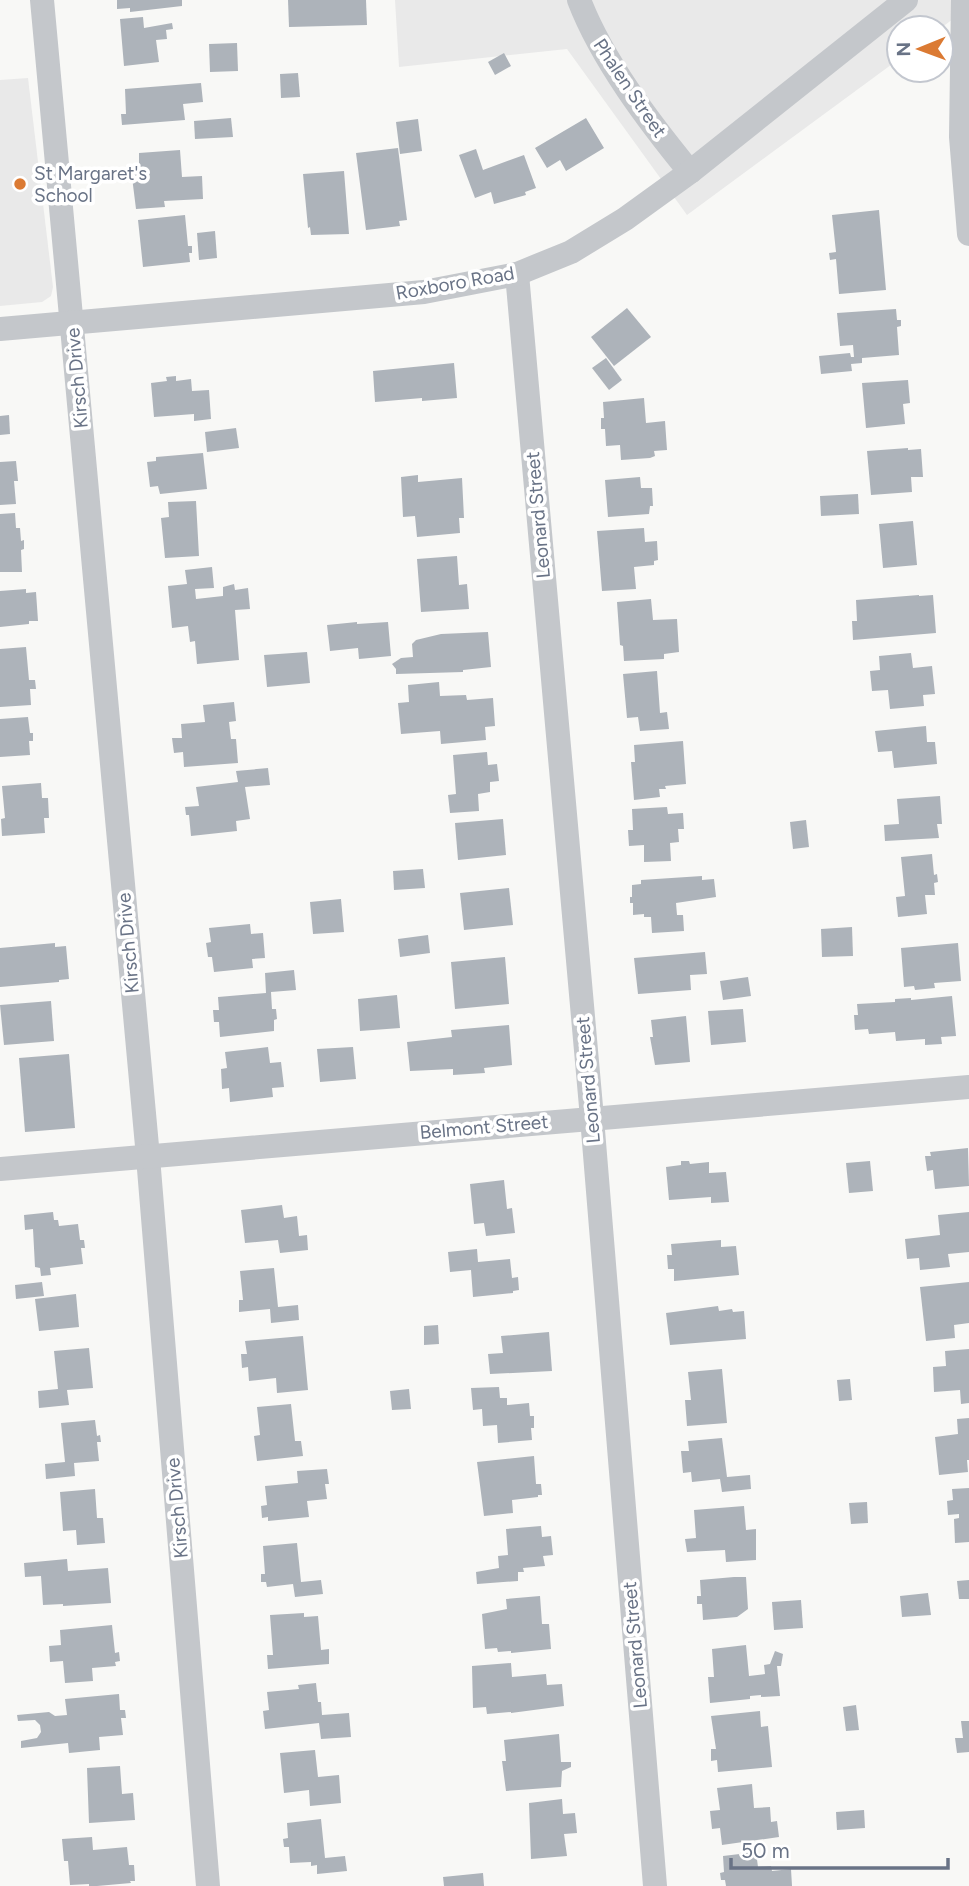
<svg xmlns="http://www.w3.org/2000/svg" width="969" height="1886" font-family="Figtree,sans-serif">
	<style>
		.built { fill: #e9e9e9 }
		.building { fill: #adb3ba }
		.lines { fill: none; stroke-linecap: round; stroke-linejoin: round }
		.street { stroke: #c4c7cb; stroke-width: 24 }
		.poi-dot { fill: #db7a33; stroke: #fff; stroke-width: 2.5 }
		.labels { text-anchor: middle; dominant-baseline: central; stroke-width: 7; stroke-linejoin: round; paint-order: stroke }
		.street-label { font-size: 19px; fill: #697386; stroke: #fff }
		.poi-label { font-size: 19px; fill: #697386; stroke: #fff; text-anchor: start }
	</style>
	<rect width="100%" height="100%" fill="#f8f8f6"/>
	<g class="built">
		<polygon points="395,0 969,0 969,7 941,28 899,28 899,59 687,215 567,49 399,67"/>
		<polygon points="28,78 53,287 51,296 42,302 0,306 0,80"/>
	</g>
	<g class="building">
		<polygon points="117,0 182,0 182,6 130,12 130,8 117,9"/>
		<polygon points="288,0 366,0 367,25 289,27"/>
		<polygon points="143,17 144,28 172,23 173,29 166,30 167,39 156,40 159,62 124,66 120,19"/>
		<polygon points="237,43 238,71 210,72 209,44"/>
		<polygon points="504,53 511,66 495,75 488,62"/>
		<polygon points="298,73 300,97 281,98 280,74"/>
		<polygon points="201,83 203,102 183,104 185,120 122,125 121,114 126,114 125,89"/>
		<polygon points="231,118 233,137 195,139 194,121"/>
		<polygon points="586,118 604,148 566,171 560,160 547,168 535,148"/>
		<polygon points="418,119 422,151 400,154 396,122"/>
		<polygon points="398,148 407,220 399,221 400,226 366,230 356,153"/>
		<polygon points="476,149 483,170 524,155 536,188 525,192 526,195 494,204 491,192 475,198 459,155"/>
		<polygon points="180,150 182,177 202,176 203,199 164,201 165,207 136,209 131,169 139,169 139,153"/>
		<polygon points="344,171 349,234 311,235 310,227 308,228 303,174"/>
		<polygon points="879,210 886,290 839,294 836,259 830,260 829,253 836,252 832,215"/>
		<polygon points="185,215 188,246 192,246 192,253 189,253 190,262 143,267 138,220"/>
		<polygon points="215,231 217,258 199,260 197,233"/>
		<polygon points="627,308 651,337 614,366 591,337"/>
		<polygon points="896,309 897,320 901,320 901,326 897,327 899,355 862,358 862,363 851,364 852,371 821,374 819,356 850,353 851,357 854,357 853,345 840,346 837,313"/>
		<polygon points="606,358 622,380 609,390 592,368"/>
		<polygon points="454,363 457,398 422,401 422,398 375,402 373,371"/>
		<polygon points="176,376 176,381 191,379 192,391 209,390 211,419 194,421 194,414 154,417 151,383 167,381 166,377"/>
		<polygon points="908,380 910,403 903,404 905,424 866,428 862,383"/>
		<polygon points="644,398 646,423 665,421 667,450 654,451 655,456 650,458 621,460 620,445 606,446 605,429 601,429 601,418 604,418 603,402"/>
		<polygon points="9,415 10,434 0,435 0,416"/>
		<polygon points="236,428 239,448 207,452 205,432"/>
		<polygon points="908,448 908,450 921,449 923,477 911,477 912,492 871,495 867,451"/>
		<polygon points="203,453 207,489 160,494 158,486 150,487 147,462 156,461 156,457"/>
		<polygon points="16,461 18,481 14,481 16,504 0,505 0,462"/>
		<polygon points="418,475 418,482 462,478 464,518 459,518 460,533 417,537 415,516 403,517 401,477"/>
		<polygon points="640,477 641,488 652,488 653,506 650,506 649,514 608,517 605,480"/>
		<polygon points="858,494 859,514 821,516 820,496"/>
		<polygon points="196,501 199,556 165,558 161,518 169,517 168,502"/>
		<polygon points="15,513 16,528 20,528 21,541 24,540 24,549 21,550 22,572 0,572 0,514"/>
		<polygon points="913,521 917,565 883,568 879,524"/>
		<polygon points="644,528 645,542 657,541 658,560 654,561 654,565 634,567 636,589 602,591 597,531"/>
		<polygon points="457,556 459,585 467,584 469,609 421,612 417,559"/>
		<polygon points="212,567 214,588 195,589 196,599 223,596 223,587 234,584 235,590 248,588 250,609 235,610 239,660 197,664 195,641 190,642 188,626 172,628 168,586 187,584 185,570"/>
		<polygon points="26,589 26,593 36,592 38,621 29,621 29,624 0,627 0,591"/>
		<polygon points="919,595 919,596 933,595 936,633 853,640 852,621 857,621 856,600"/>
		<polygon points="651,599 653,620 677,619 679,652 664,654 664,659 624,661 623,646 620,645 617,602"/>
		<polygon points="357,622 357,624 388,622 391,656 359,659 358,648 330,651 327,625"/>
		<polygon points="488,632 491,667 463,670 463,672 396,674 396,669 392,664 401,658 413,657 412,644 416,640 441,634"/>
		<polygon points="26,647 29,680 35,680 36,689 30,689 31,705 0,707 0,649"/>
		<polygon points="307,652 310,683 267,687 264,655"/>
		<polygon points="911,653 913,668 932,666 935,694 923,695 924,706 890,709 888,690 872,691 870,671 880,670 879,656"/>
		<polygon points="657,671 660,713 667,712 669,729 640,731 638,717 627,718 623,674"/>
		<polygon points="439,682 440,696 466,695 467,700 493,698 495,726 485,727 486,740 441,744 440,731 401,734 398,703 409,702 408,685"/>
		<polygon points="234,702 236,721 229,722 231,739 236,739 238,763 184,767 183,752 174,753 172,738 182,738 181,724 205,722 203,705"/>
		<polygon points="28,717 30,733 33,733 33,741 29,741 30,755 0,757 0,719"/>
		<polygon points="926,726 927,742 935,742 937,764 894,768 892,751 878,752 875,731"/>
		<polygon points="683,741 686,784 665,786 666,789 659,789 660,797 634,800 631,762 635,762 634,745"/>
		<polygon points="487,752 488,765 497,764 499,781 490,782 490,792 478,794 479,811 450,813 448,795 456,794 453,755"/>
		<polygon points="268,768 270,785 245,787 250,819 236,821 237,831 191,836 189,815 186,815 185,807 199,806 196,787 238,782 236,771"/>
		<polygon points="41,783 42,798 48,798 49,818 44,818 45,833 2,836 1,819 5,818 2,786"/>
		<polygon points="940,796 942,824 937,824 939,838 885,841 884,825 899,824 897,799"/>
		<polygon points="667,807 668,814 683,813 684,829 678,829 679,842 670,843 671,861 644,862 644,845 629,846 628,830 633,830 632,809"/>
		<polygon points="503,819 506,855 458,860 455,823"/>
		<polygon points="806,820 809,847 793,849 790,822"/>
		<polygon points="932,854 934,875 937,874 938,882 934,883 935,895 925,895 927,914 898,917 896,897 905,896 901,857"/>
		<polygon points="423,869 425,888 394,890 393,871"/>
		<polygon points="702,876 702,880 714,879 716,897 676,903 677,915 683,915 684,931 652,933 651,917 644,917 644,914 633,915 633,903 630,903 630,897 632,897 632,885 641,884 641,880"/>
		<polygon points="509,888 513,925 464,930 460,893"/>
		<polygon points="341,899 344,932 313,934 310,902"/>
		<polygon points="250,924 251,934 263,933 265,958 252,959 253,968 214,972 212,957 208,957 206,943 211,942 209,928"/>
		<polygon points="852,927 853,956 822,957 821,929"/>
		<polygon points="428,935 430,953 400,957 398,939"/>
		<polygon points="55,943 55,947 66,946 69,979 59,980 59,982 0,987 0,948"/>
		<polygon points="958,943 961,981 934,983 935,988 915,990 914,986 904,987 901,948"/>
		<polygon points="705,952 707,974 690,975 691,990 638,994 634,958"/>
		<polygon points="505,957 509,1004 455,1009 451,962"/>
		<polygon points="294,970 296,990 271,992 272,1009 276,1009 277,1019 274,1020 274,1031 220,1037 219,1022 214,1022 213,1010 219,1010 218,997 266,993 265,973"/>
		<polygon points="748,977 751,996 723,1000 720,981"/>
		<polygon points="397,995 400,1028 360,1031 358,999"/>
		<polygon points="952,996 956,1036 941,1037 942,1044 925,1045 925,1039 896,1041 895,1032 869,1034 868,1029 855,1030 854,1015 858,1015 857,1004 895,1002 895,999 911,998 911,1000"/>
		<polygon points="51,1001 54,1041 4,1045 0,1005"/>
		<polygon points="743,1009 746,1042 711,1045 708,1011"/>
		<polygon points="686,1016 690,1062 655,1065 650,1037 653,1037 651,1020"/>
		<polygon points="509,1025 512,1065 484,1068 485,1073 453,1075 453,1069 410,1071 407,1042 452,1037 451,1030"/>
		<polygon points="268,1047 270,1063 281,1062 284,1087 272,1088 273,1097 230,1102 229,1088 222,1089 221,1069 227,1068 225,1052"/>
		<polygon points="353,1047 356,1079 320,1082 317,1049"/>
		<polygon points="69,1054 75,1128 25,1132 19,1058"/>
		<polygon points="968,1148 969,1186 935,1189 933,1170 927,1171 925,1156 931,1156 930,1152"/>
		<polygon points="681,1161 689,1161 690,1164 709,1162 709,1173 726,1172 729,1202 711,1203 711,1197 669,1200 666,1167 681,1165"/>
		<polygon points="870,1161 873,1191 849,1193 846,1163"/>
		<polygon points="504,1180 507,1209 512,1208 515,1233 486,1236 484,1223 474,1224 470,1184"/>
		<polygon points="282,1205 284,1218 297,1216 299,1236 307,1235 308,1250 280,1253 278,1240 245,1243 241,1210"/>
		<polygon points="53,1212 54,1220 58,1220 59,1226 78,1224 80,1240 84,1240 85,1248 81,1248 83,1264 50,1268 51,1275 41,1276 40,1268 35,1267 33,1229 25,1230 24,1215"/>
		<polygon points="969,1212 969,1252 948,1254 950,1267 920,1270 919,1258 907,1259 905,1239 940,1235 938,1215"/>
		<polygon points="721,1240 721,1247 736,1246 739,1275 674,1281 674,1269 668,1269 667,1255 672,1255 671,1244"/>
		<polygon points="477,1249 478,1262 510,1259 512,1278 518,1277 519,1290 513,1291 513,1293 473,1297 471,1270 450,1272 448,1252"/>
		<polygon points="274,1268 278,1307 298,1305 299,1320 271,1323 270,1309 239,1312 239,1300 243,1300 240,1271"/>
		<polygon points="42,1282 44,1296 16,1299 15,1285"/>
		<polygon points="969,1282 969,1323 954,1325 955,1338 926,1341 920,1287"/>
		<polygon points="76,1294 79,1327 39,1331 35,1299"/>
		<polygon points="718,1306 719,1311 732,1309 733,1312 744,1311 746,1339 670,1345 666,1313"/>
		<polygon points="438,1325 439,1344 424,1345 424,1326"/>
		<polygon points="549,1332 552,1371 490,1374 488,1354 503,1353 501,1336"/>
		<polygon points="303,1336 308,1390 277,1393 276,1378 249,1381 248,1367 242,1368 241,1354 247,1354 245,1341"/>
		<polygon points="89,1348 93,1388 67,1390 69,1405 39,1408 38,1391 58,1389 54,1351"/>
		<polygon points="969,1349 969,1403 961,1404 960,1390 934,1392 933,1367 946,1366 945,1351"/>
		<polygon points="722,1369 727,1423 687,1426 685,1400 691,1400 688,1372"/>
		<polygon points="850,1379 852,1400 839,1401 837,1380"/>
		<polygon points="499,1387 500,1398 507,1398 507,1405 529,1403 530,1416 534,1416 534,1428 531,1428 532,1440 498,1443 497,1425 483,1426 482,1409 473,1410 471,1388"/>
		<polygon points="409,1389 411,1409 392,1410 390,1391"/>
		<polygon points="291,1404 295,1441 301,1441 303,1456 257,1461 254,1436 260,1435 257,1407"/>
		<polygon points="969,1418 969,1460 967,1460 968,1472 939,1475 935,1437 958,1434 957,1419"/>
		<polygon points="95,1420 97,1436 100,1435 101,1442 97,1442 99,1461 74,1463 75,1476 46,1479 45,1464 65,1462 61,1423"/>
		<polygon points="722,1438 727,1477 750,1475 751,1489 722,1492 720,1479 692,1482 691,1472 683,1473 681,1451 689,1451 688,1441"/>
		<polygon points="534,1456 536,1484 541,1484 542,1495 538,1495 538,1497 512,1500 513,1513 484,1516 477,1462"/>
		<polygon points="327,1469 329,1484 325,1484 327,1499 307,1501 309,1517 268,1521 268,1517 262,1518 261,1506 267,1505 265,1486 298,1483 297,1471"/>
		<polygon points="969,1488 969,1542 955,1543 954,1519 959,1518 959,1514 948,1515 947,1501 953,1500 952,1489"/>
		<polygon points="95,1489 97,1518 103,1518 105,1543 77,1545 76,1530 63,1531 60,1492"/>
		<polygon points="867,1502 868,1523 851,1524 849,1503"/>
		<polygon points="744,1506 746,1530 756,1529 756,1560 726,1562 725,1550 687,1552 685,1539 696,1538 694,1510"/>
		<polygon points="541,1526 542,1537 551,1536 553,1555 543,1556 545,1566 523,1568 524,1572 518,1572 518,1581 477,1584 476,1572 499,1568 498,1556 508,1555 506,1529"/>
		<polygon points="297,1543 301,1582 321,1580 323,1594 295,1597 293,1584 267,1587 266,1582 261,1582 261,1574 265,1574 263,1546"/>
		<polygon points="67,1559 68,1571 108,1568 111,1603 63,1606 63,1604 43,1605 41,1576 25,1577 24,1563"/>
		<polygon points="734,1577 746,1577 748,1609 737,1617 703,1620 702,1604 697,1604 697,1596 701,1596 700,1580"/>
		<polygon points="969,1580 969,1599 959,1599 957,1581"/>
		<polygon points="928,1593 931,1615 902,1617 900,1596"/>
		<polygon points="540,1596 542,1624 549,1624 551,1649 511,1653 511,1651 498,1652 497,1648 485,1649 482,1614 507,1609 506,1599"/>
		<polygon points="801,1600 803,1628 774,1630 772,1602"/>
		<polygon points="304,1613 304,1617 318,1616 321,1650 329,1649 329,1664 268,1669 267,1655 273,1655 270,1615"/>
		<polygon points="112,1625 115,1653 119,1652 120,1661 115,1662 116,1666 92,1668 93,1681 65,1683 63,1661 50,1662 49,1646 61,1645 60,1630"/>
		<polygon points="746,1645 749,1676 765,1674 764,1665 770,1664 775,1651 783,1654 781,1666 777,1666 780,1696 761,1697 761,1695 750,1696 750,1699 710,1703 708,1677 714,1677 712,1649"/>
		<polygon points="511,1663 512,1677 546,1674 547,1685 562,1684 564,1706 511,1713 511,1712 487,1714 486,1707 473,1708 472,1666"/>
		<polygon points="316,1683 318,1702 321,1702 322,1715 349,1713 351,1737 321,1739 319,1723 265,1729 263,1711 269,1710 267,1692 299,1689 298,1685"/>
		<polygon points="119,1694 120,1710 125,1710 126,1718 121,1718 123,1735 99,1737 100,1750 69,1753 68,1743 21,1748 21,1741 37,1738 41,1732 40,1725 35,1720 18,1721 17,1715 49,1712 55,1716 67,1715 65,1699"/>
		<polygon points="856,1705 859,1730 846,1731 843,1707"/>
		<polygon points="760,1711 761,1727 768,1726 772,1767 718,1772 717,1760 711,1761 711,1749 716,1749 711,1716"/>
		<polygon points="961,1721 969,1721 969,1752 957,1753 955,1738 963,1738"/>
		<polygon points="559,1734 561,1762 571,1762 571,1767 562,1771 561,1787 506,1791 502,1761 506,1761 504,1740"/>
		<polygon points="315,1750 318,1777 339,1775 341,1803 310,1806 309,1790 284,1793 280,1753"/>
		<polygon points="120,1766 122,1794 133,1793 135,1820 89,1823 87,1768"/>
		<polygon points="752,1784 754,1808 770,1807 771,1822 777,1821 779,1837 722,1845 720,1828 712,1829 710,1811 720,1810 717,1788"/>
		<polygon points="562,1799 563,1814 575,1813 577,1833 564,1834 567,1856 531,1859 529,1803"/>
		<polygon points="864,1810 865,1828 837,1830 836,1812"/>
		<polygon points="321,1819 325,1858 345,1856 347,1871 317,1874 317,1865 311,1866 311,1862 290,1863 289,1847 284,1847 283,1839 288,1838 287,1823"/>
		<polygon points="92,1837 93,1850 127,1847 129,1865 134,1865 135,1881 130,1881 131,1883 97,1886 89,1886 89,1884 70,1885 68,1861 64,1861 62,1839"/>
		<polygon points="756,1852 758,1867 771,1866 772,1871 791,1869 792,1886 726,1886 725,1880 721,1880 720,1873 724,1872 723,1856"/>
		<polygon points="483,1873 484,1886 444,1886 443,1877"/>
	</g>
	<g class="lines">
		<g class="street">
			<polyline points="42,0 148,1157 208,1886"/>
			<path d="M579,0C602,60 649,122 690,172"/>
			<polyline points="963,0 961,137 969,234"/>
			<polyline points="517,274 592,1118 655,1886"/>
			<polyline points="0,329 424,292 517,274 571,252 625,219 690,172 906,0"/>
			<polyline points="0,1169 969,1087"/>
		</g>
	</g>
	<circle class="poi-dot" cx="20" cy="184" r="7"/>
	<g class="labels">
		<g class="street-label">
			<text transform="translate(630 88) rotate(56)">Phalen Street</text>
			<text transform="translate(455 283) rotate(-10)">Roxboro Road</text>
			<text transform="translate(77 378) rotate(-95)">Kirsch Drive</text>
			<text transform="translate(538 515) rotate(-95)">Leonard Street</text>
			<text transform="translate(128 943) rotate(-95)">Kirsch Drive</text>
			<text transform="translate(588 1080) rotate(-95)">Leonard Street</text>
			<text transform="translate(484 1127) rotate(-5)">Belmont Street</text>
			<text transform="translate(177 1508) rotate(-95)">Kirsch Drive</text>
			<text transform="translate(635 1645) rotate(-95)">Leonard Street</text>
		</g>
		<g class="poi-label">
			<text x="34" y="173">St Margaret's<tspan x="34" dy="22">School</tspan></text>
		</g>
	</g>
	<g transform="translate(920 49) rotate(269)"><circle r="33" fill="#ffffff" stroke="#c3c7cf" stroke-width="2"/>
	<path d="M0-5L12 26L0 18L-12 26Z" fill="#db7a33"/>
	<text y="-10" font-size="19" font-weight="bold" text-anchor="middle" fill="#697386">N</text>
	</g>
	<path d="M731 1858v10h217v-10" fill="none" stroke="#697386" stroke-width="3.5"/>
	<text x="741" y="1858" font-size="21" fill="#697386" stroke="#ffffff" stroke-width="5" paint-order="stroke">50 m</text>
</svg>
